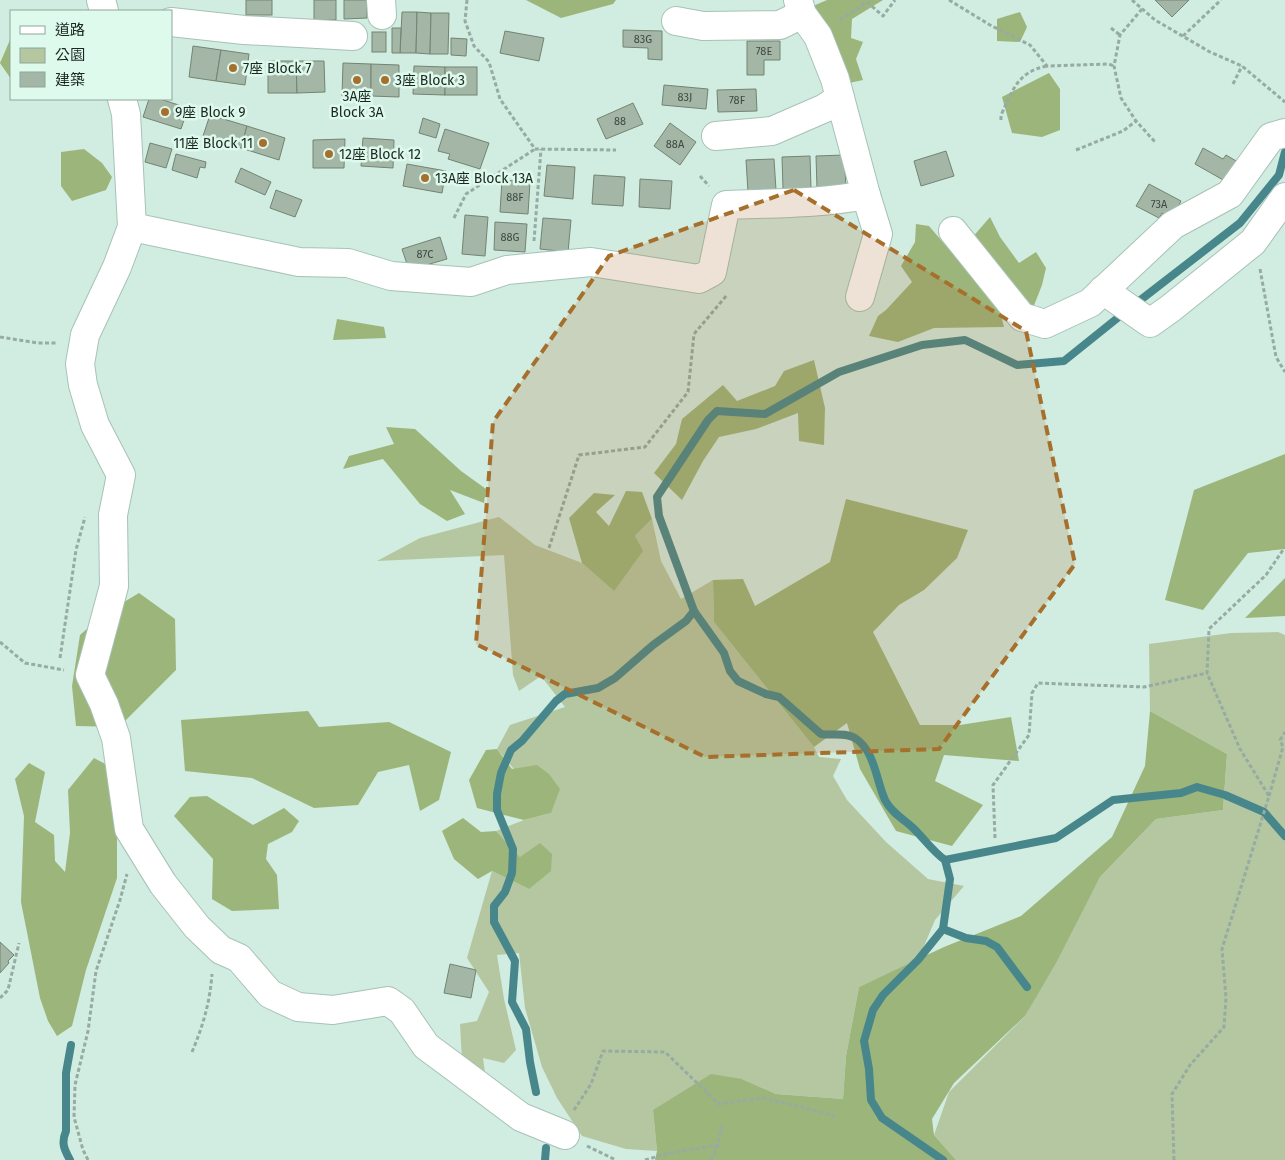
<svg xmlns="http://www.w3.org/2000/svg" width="1285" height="1160" font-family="'Fira Sans','Noto Sans TC',sans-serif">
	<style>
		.green { fill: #b5c7a0 }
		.forest { fill: #9cb57b }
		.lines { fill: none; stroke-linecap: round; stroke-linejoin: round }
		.stream { stroke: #47878c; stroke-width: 8 }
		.building { fill: #a4b7a6; stroke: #728473 }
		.minor-casing { stroke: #a7c2b6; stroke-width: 30 }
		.path { stroke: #96aba1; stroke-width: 3; stroke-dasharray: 4 2.5; stroke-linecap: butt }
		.minor { stroke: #fff; stroke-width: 28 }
		.marked { fill: #a76f2c; fill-opacity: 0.2; stroke: #a76f2c; stroke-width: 4; stroke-dasharray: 10 6; stroke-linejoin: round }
		.poi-dot { fill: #a76f2c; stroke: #defaed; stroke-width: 2 }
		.labels { text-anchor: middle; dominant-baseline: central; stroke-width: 5; stroke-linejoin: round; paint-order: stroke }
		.number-label { font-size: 11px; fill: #3e4a42 }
		.poi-label { font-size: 14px; fill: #1c2621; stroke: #defaed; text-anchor: start }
	</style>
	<rect width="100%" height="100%" fill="#d1ece0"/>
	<g class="green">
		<polygon points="499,517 535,545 582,563 614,591 635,536 652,519 661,561 681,599 713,580 714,622 814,747 819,757 841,759 833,776 847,800 886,842 928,879 964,886 935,920 918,960 859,987 846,1056 843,1099 776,1094 742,1079 653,1110 657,1151 626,1149 582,1136 557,1098 542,1067 525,1008 519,953 497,955 504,999 516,1050 504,1063 483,1058 486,1080 462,1060 460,1024 477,1021 489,992 467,958 492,871 529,889 520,857 496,831 524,820 551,813 497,749 510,725 565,707 541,676 519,691 513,675 504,555 377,561 420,538"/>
		<polygon points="1278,632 1285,635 1285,1160 956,1160 934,1135 949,1092 1025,1016 1100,877 1156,819 1223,810 1227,754 1150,711 1149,644 1231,633"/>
	</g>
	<g class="forest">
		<polygon points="526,0 616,0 613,4 561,18"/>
		<polygon points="827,0 883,0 852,19 851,38 863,42 856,59 863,80 849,83 813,6"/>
		<polygon points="1020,12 1027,27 1020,42 997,41 997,19"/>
		<polygon points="10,40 11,40 11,79 0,63"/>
		<polygon points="1049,73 1060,89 1060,130 1042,137 1012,133 1002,97"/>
		<polygon points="84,149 102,163 112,177 106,190 72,201 61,186 61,152"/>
		<polygon points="990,217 1000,237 1019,263 1036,252 1046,268 1042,285 1033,308 1006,276 971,239"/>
		<polygon points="916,224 929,226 999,308 1004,327 934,328 898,342 869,336 878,316 886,310 912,282 901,266 915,242"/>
		<polygon points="337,319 384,327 386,338 333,340"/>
		<polygon points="814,360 825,408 824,445 799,441 798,413 756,429 719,437 703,461 682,500 654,473 676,444 682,419 723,385 737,401 775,386 784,371"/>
		<polygon points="386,427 415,429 461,471 486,489 484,503 450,490 465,514 447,521 420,504 383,459 343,469 349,456 394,444"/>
		<polygon points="1285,454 1285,549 1248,553 1203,610 1165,600 1194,490"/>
		<polygon points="626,491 642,492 652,519 635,536 643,551 614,591 582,563 569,518 594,493 615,495 596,512 609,526"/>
		<polygon points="846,499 968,530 957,558 924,590 899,605 873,632 920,725 960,725 1011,717 1019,761 944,755 935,781 983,805 952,846 896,831 860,769 847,723 814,747 714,622 713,580 743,579 755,606 830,562"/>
		<polygon points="1285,578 1285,616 1245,618"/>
		<polygon points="139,593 175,619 176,670 119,727 76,726 72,686 80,635 104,614"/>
		<polygon points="308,711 319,727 389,722 451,752 439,800 420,811 409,765 378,772 358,805 314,808 252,778 185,771 181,720"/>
		<polygon points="1150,711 1227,754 1223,810 1156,819 1100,877 1056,963 1025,1016 954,1083 932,1119 934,1135 956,1160 655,1160 657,1151 653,1110 711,1074 742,1079 776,1094 843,1099 846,1056 859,987 944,947 1021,916 1112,837 1145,766"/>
		<polygon points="497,749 512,769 537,765 549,774 560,789 551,813 524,820 477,808 469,780 486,750"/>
		<polygon points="94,758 109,766 117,830 117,878 86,970 72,1026 57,1036 48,1021 40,998 21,902 24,816 15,779 29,763 45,772 35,822 54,835 55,861 65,872 70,833 68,790"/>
		<polygon points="207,796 253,825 284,808 299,821 292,832 268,844 266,859 277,875 279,909 232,911 212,899 213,859 174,816 190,797"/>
		<polygon points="463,818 481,832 496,831 520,857 540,843 552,854 551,871 529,889 492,871 478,879 454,859 442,831"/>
	</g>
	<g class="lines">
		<g class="stream">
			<polyline points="1134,305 1240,223 1279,175 1285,152"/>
			<polyline points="945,860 1056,838 1113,800 1181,793 1197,787 1225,795 1264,812 1285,836"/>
			<polyline points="943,929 966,938 986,941 997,947 1027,987"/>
			<polyline points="536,1092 530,1062 526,1029 512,1002 515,961 494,922 494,906 505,892 512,873 513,849 497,810 497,794 501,773 511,750 522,741 556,701 565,694 598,688 615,678 653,645 686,621 694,611"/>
			<path d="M70,1160C64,1149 61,1143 66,1131V1073L71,1045"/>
			<polyline points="545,1160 546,1148"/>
			<path d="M943,1160L882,1118L871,1100L869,1069L864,1041L873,1010L883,995L918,960L943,929L950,879L945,860C932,851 924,838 912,827C903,819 891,812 885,800C876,780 875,751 855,738C844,732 833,736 821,734L779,697L766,694L738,681L730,671L724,653L694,611L659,516L657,497L708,420L717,411L765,414L839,372L922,345L965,340L1017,365L1064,361L1125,312"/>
		</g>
	</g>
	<g class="building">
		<rect x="246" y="0" width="26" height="15"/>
		<rect x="314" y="0" width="22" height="20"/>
		<polygon points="344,0 367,0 367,18 344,19"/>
		<polygon points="1155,0 1189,0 1172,17"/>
		<polygon points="402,12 417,12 416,53 400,53"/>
		<polygon points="417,12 431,13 430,54 416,53"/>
		<polygon points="431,13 449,13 448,54 430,54"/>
		<polygon points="392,28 401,28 400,53 392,53"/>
		<polygon points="623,30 662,31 662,60 648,59 648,48 623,47"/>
		<polygon points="505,31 544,38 539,61 500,53"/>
		<rect x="372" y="32" width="14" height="20"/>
		<polygon points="451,38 467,39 466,56 451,55"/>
		<polygon points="747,41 780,41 780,60 764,60 764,75 747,75"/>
		<polygon points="193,46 221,50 216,81 189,77"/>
		<polygon points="221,50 249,54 245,85 216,81"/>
		<polygon points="268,61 296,61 297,93 268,93"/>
		<polygon points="296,61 324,61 325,92 297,93"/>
		<polygon points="343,63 371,64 371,96 342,96"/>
		<polygon points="371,64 399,65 399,97 371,96"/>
		<polygon points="414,66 445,67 445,95 413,94"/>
		<rect x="445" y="67" width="32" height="28"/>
		<polygon points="664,85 708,89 706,109 662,105"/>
		<polygon points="756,89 757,111 718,112 717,90"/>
		<polygon points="149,99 160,99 188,108 181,129 143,117"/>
		<polygon points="633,103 643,124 606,139 597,119"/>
		<polygon points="210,115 247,126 241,148 203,136"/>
		<polygon points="423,118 440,124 436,138 419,133"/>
		<polygon points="670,123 696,142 680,165 654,146"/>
		<polygon points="247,126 285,138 279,160 241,148"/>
		<polygon points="445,129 489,143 480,169 448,159 450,154 438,151"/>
		<polygon points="363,138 394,140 393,168 361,166"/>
		<polygon points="345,139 344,168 313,168 313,140"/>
		<polygon points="150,143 172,149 166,168 145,162"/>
		<polygon points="1203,148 1223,159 1226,155 1243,165 1232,185 1195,164"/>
		<polygon points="946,151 954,176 921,186 914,161"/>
		<polygon points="176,154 206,162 205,168 200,167 197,178 172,170"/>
		<polygon points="844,155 846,187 817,188 816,156"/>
		<polygon points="810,156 811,188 783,189 782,157"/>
		<polygon points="774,159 776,190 748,192 746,160"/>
		<polygon points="407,164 446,171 442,193 403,186"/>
		<polygon points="547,165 575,167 573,199 544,196"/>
		<polygon points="241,168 271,182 265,195 235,182"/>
		<polygon points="594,175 625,177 623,206 592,204"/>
		<polygon points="640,179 672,181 670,209 639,207"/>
		<polygon points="502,180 530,182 528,214 500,212"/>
		<polygon points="1149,184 1181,201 1172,218 1162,213 1159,218 1136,206"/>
		<polygon points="276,190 302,200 295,217 270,208"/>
		<polygon points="465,215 488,217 485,256 462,254"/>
		<polygon points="543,218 571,220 568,252 540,249"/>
		<polygon points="495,222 527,224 525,252 494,250"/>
		<polygon points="440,237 447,259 409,270 402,249"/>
		<polygon points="0,942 14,955 8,961 9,963 0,973"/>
		<polygon points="450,964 476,970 471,998 444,993"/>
	</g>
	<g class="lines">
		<defs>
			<g id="minor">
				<polyline points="101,0 104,11"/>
				<polyline points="381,0 382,15"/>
				<polyline points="676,21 703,26 780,25 802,14"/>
				<polyline points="171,22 244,30 353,36"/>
				<polyline points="122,99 126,114 132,227 117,267 85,335 80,364 83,385 95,425 121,475 113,515 114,586 90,675 104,704 116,738 129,829 163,884 197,927 221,950 239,958 270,994 298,1007 333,1010 388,1001 402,1011 426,1046 457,1069 521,1117 565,1135"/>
				<polyline points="716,136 772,131 825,108 840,98"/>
				<path d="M132,227L299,262L348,263L391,276L471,282L507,270L591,262L699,279L712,272L726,205C773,203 819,204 866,195L835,79L818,36L802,14L798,0"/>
				<polyline points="953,231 1022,317 1045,324 1090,303 1173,225 1230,194 1271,137 1285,133"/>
				<polyline points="1103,290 1150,323 1171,308 1253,242 1285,197"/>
				<polyline points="860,297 878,234 866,195"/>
			</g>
		</defs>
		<use href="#minor" class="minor-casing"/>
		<g class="path">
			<polyline points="467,0 465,21 474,46 489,62 500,99 535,149 616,150"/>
			<polyline points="949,0 990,25 1030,45 1047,66 1109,64 1114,66"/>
			<polyline points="1132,0 1155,20 1210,52 1242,66 1285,102"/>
			<polyline points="1142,9 1120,35 1114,66 1121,98 1136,121 1156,143"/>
			<polyline points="840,20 867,2 883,16 895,0"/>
			<polyline points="1111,28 1120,35"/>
			<polyline points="1183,36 1221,0"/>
			<polyline points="1233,84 1242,66"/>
			<path d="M1001,120V115C1013,90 1017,72 1047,66"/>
			<polyline points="1076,150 1123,131 1136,121"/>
			<polyline points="700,176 709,186"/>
			<polyline points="454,218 466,194 535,149"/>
			<polyline points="534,241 541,149"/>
			<polyline points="1260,269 1276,357 1285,372"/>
			<polyline points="0,337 38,343 58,343"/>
			<polyline points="549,548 579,455 645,447 688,392 694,334 727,295"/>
			<polyline points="0,642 25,663 64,670"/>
			<polyline points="60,658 76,550 85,517"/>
			<polyline points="1269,796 1283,747 1280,740 1285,732"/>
			<polyline points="995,838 993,785 1029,735 1032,693 1038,683 1144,687 1207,673 1209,629 1266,575 1285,547"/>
			<polyline points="0,998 8,990 19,943"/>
			<path d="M192,1052C203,1026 210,1002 212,974"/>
			<polyline points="574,1110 591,1084 603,1051 665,1052 719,1104 763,1098 797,1106 835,1116"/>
			<polyline points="587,1146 616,1160"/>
			<polyline points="88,1160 83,1150 74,1117 75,1085 88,1031 96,971 120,900 127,874"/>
			<polyline points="645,1160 670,1153 718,1145"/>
			<polyline points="711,1160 718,1145 722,1124"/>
			<polyline points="1174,1160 1172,1094 1190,1065 1224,1027 1226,998 1222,949 1269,796 1240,749 1207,673"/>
		</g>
		<use href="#minor" class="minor"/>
	</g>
	<path class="marked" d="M794,190L1026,331L1075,564L939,749L705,757L476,644L493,422L609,256Z"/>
	<g class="poi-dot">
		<circle cx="233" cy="68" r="5"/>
		<circle cx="357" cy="80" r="5"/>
		<circle cx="385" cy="80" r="5"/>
		<circle cx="165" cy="112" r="5"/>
		<circle cx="263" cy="143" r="5"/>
		<circle cx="329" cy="154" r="5"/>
		<circle cx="425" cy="178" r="5"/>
	</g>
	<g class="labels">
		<g class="number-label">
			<text x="643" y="39">83G</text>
			<text x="764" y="51">78E</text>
			<text x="685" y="97">83J</text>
			<text x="737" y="100">78F</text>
			<text x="620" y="121">88</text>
			<text x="675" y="144">88A</text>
			<text x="515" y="197">88F</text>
			<text x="1159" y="204">73A</text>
			<text x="510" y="237">88G</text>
			<text x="425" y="254">87C</text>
		</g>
		<g class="poi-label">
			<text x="243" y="68">7座 Block 7</text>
			<text x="395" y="80">3座 Block 3</text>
			<text x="357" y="96" text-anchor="middle">3A座<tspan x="357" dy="16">Block 3A</tspan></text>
			<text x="175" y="112">9座 Block 9</text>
			<text x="253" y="143" text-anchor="end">11座 Block 11</text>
			<text x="339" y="154">12座 Block 12</text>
			<text x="435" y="178">13A座 Block 13A</text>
		</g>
	</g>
	<rect x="10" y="10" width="162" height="90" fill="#defaed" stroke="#90a59b"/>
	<rect x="20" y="26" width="25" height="8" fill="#ffffff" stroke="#90a59b"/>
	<text x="55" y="35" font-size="15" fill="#1c2621">道路</text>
	<rect x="20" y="48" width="25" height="15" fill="#b5c7a0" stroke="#90a59b"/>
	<text x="55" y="60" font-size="15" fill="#1c2621">公園</text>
	<rect x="20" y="72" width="25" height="15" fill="#a4b7a6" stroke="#90a59b"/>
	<text x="55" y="85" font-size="15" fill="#1c2621">建築</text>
</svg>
